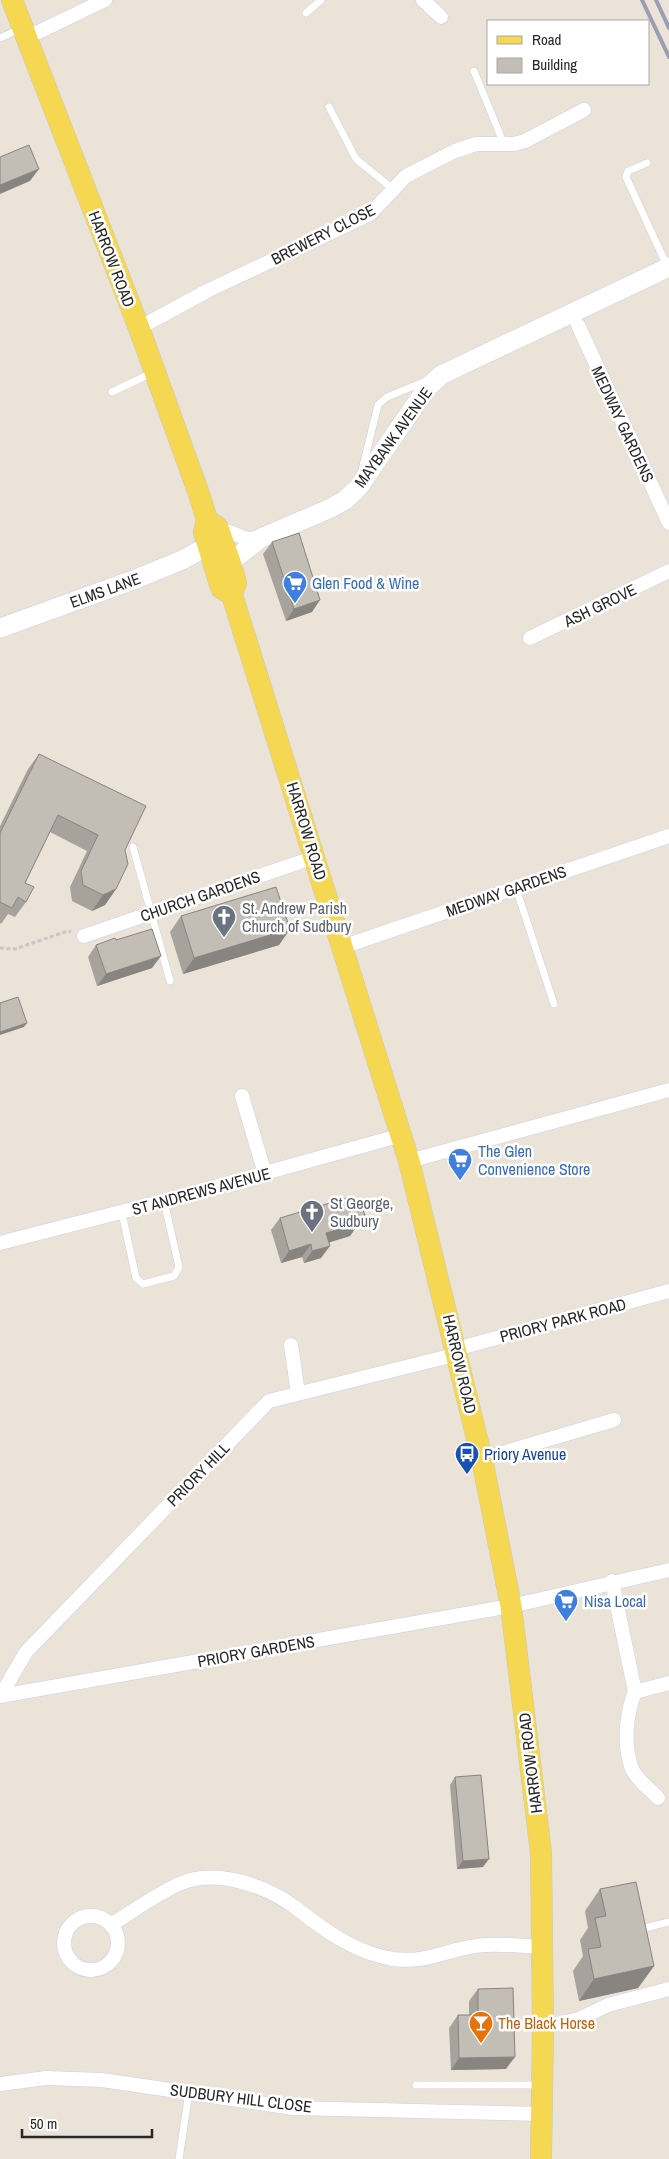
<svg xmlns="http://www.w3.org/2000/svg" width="669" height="2159" font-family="'Archivo Narrow',sans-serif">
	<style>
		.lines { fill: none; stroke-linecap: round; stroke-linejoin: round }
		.lane-casing { stroke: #cdd0e2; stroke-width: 8 }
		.street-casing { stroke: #cdd0e2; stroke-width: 15 }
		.secondary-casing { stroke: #cdd0e2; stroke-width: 20 }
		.primary-casing { stroke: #c7c7c7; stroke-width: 22 }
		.path { stroke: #c7c7c7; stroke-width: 3; stroke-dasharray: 4 2.5; stroke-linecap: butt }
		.lane { stroke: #fff; stroke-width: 7 }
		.street { stroke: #fff; stroke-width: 14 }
		.secondary { stroke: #fff; stroke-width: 19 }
		.primary { stroke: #f6d752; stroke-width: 21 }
		.rail { stroke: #9b9db3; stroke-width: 4 }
		.wall { fill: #a7a39c }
		.shaded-wall { fill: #88847f }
		.building { fill: #c2bdb5; stroke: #88847f }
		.labels { text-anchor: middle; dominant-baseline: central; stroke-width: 5; stroke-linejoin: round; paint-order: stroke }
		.street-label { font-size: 16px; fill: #272727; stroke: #fff }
		.shop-label { font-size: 16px; fill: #366cbe; stroke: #fff; text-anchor: start }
		.worship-label { font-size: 16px; fill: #5b616d; stroke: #fff; text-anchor: start }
		.transit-label { font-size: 16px; fill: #164399; stroke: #fff; text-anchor: start }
		.food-label { font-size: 16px; fill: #c56008; stroke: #fff; text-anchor: start }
	</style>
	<rect width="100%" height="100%" fill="#ebe3d8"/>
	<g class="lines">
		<defs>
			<g id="lane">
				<polyline points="306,13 321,0"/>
				<polyline points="0,38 20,29"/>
				<polyline points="474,71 504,144"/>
				<polyline points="329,107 356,159 393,189"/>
				<polyline points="647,163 628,171 626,177 668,268"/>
				<polyline points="112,392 154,372"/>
				<polyline points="362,470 378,405 387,397 426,381"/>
				<polyline points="133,847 170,981"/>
				<polyline points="516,888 554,1004"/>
				<polyline points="122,1213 136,1278 143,1284 174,1276 179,1267 164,1201"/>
				<polyline points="645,1928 669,1922"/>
				<polyline points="416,2085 539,2085"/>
				<polyline points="179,2159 189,2092"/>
			</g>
			<g id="street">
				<polyline points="423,0 441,17"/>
				<polyline points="26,38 105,0"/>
				<polyline points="578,325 669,523"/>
				<polyline points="139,328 207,291 370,214 406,176 455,151 476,144 514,144 525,141 584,110"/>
				<polyline points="218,528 248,539 261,538"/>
				<polyline points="530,638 669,571"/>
				<polyline points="84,936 315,857"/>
				<polyline points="342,947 669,836"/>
				<polyline points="242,1096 265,1174"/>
				<polyline points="409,1161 669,1090"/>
				<polyline points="0,1243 164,1201 402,1135"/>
				<polyline points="291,1345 298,1393"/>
				<polyline points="456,1349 669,1291"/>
				<polyline points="482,1459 614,1420"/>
				<polyline points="612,1581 635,1692 669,1683"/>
				<path d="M635,1692C626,1714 623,1745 632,1769C636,1779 651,1790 658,1798"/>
				<polyline points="1,1695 26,1652 269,1401 458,1354"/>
				<polyline points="0,1696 511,1606 669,1570"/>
				<circle cx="91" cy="1943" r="27"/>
				<path d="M111,1925C133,1911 155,1895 179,1884C217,1867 270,1887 300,1911C328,1933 357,1953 393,1959C430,1964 452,1946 486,1945C504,1944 524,1946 543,1947"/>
				<polyline points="543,2027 579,2019 608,2005 669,1989"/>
				<polyline points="0,2084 46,2078 102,2080 293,2108 543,2114"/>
			</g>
			<g id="secondary">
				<polyline points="230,562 261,538 331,508 345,500 358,488 427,388 441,375 669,267"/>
				<polyline points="0,628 136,579 182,560 208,546"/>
			</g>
			<g id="primary">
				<polyline points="12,0 139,328 199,494 207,520 204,532 221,588 232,595"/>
				<polyline points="207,520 218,528 230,562 236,583 232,595 409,1161 482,1459 511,1606 541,1853 543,2027 541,2159"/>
			</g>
		</defs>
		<use href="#lane" class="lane-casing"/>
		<use href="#street" class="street-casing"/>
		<use href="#secondary" class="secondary-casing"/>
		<use href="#primary" class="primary-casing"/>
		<polyline class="path" points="0,948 15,949 68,931 71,932"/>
		<use href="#lane" class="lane"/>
		<use href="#street" class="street"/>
		<use href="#secondary" class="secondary"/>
		<use href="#primary" class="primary"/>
		<g class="rail">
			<polyline points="642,0 669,57"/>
			<polyline points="656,0 669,28"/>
		</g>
	</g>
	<g class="wall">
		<polygon points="272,542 312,612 286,621 263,554"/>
		<polygon points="39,754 125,850 116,889 105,905 92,911 72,901 70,887 87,851 50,832 25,883 26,902 15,917 8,914 1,924 0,923 0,826 28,769"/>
		<polygon points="181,916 290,929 279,945 183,974 170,932"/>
		<polygon points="116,940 152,968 97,986 88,957 96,945"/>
		<polygon points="353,1205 365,1215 350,1236 329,1242 321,1258 304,1263 302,1257 281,1263 271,1230 280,1218"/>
		<polygon points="455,1777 483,1867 457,1869 450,1785"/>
		<polygon points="600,1889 654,1966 638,1988 579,2001 573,1971 583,1956 580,1940 588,1928 585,1911"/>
		<polygon points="478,1989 506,2069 451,2070 449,2028 458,2015 469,2015 469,2001"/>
	</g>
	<g class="shaded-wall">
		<polygon points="39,169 30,181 0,194 0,185"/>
		<polygon points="320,600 312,612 286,621 294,609"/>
		<polygon points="116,889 105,905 92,911 103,895"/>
		<polygon points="290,929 279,945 183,974 194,958"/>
		<polygon points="161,956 152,968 97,986 106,974"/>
		<polygon points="27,1023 24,1027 0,1035 0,1032"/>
		<polygon points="358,1224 350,1236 318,1246 326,1233"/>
		<polygon points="311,1244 302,1257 281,1263 289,1251"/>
		<polygon points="330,1246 321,1258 304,1263 312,1251"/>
		<polygon points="489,1859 483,1867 457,1869 463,1861"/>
		<polygon points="654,1966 638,1988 579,2001 594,1979"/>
		<polygon points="515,2057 506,2069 451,2070 459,2058"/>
	</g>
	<g class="building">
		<polygon points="29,145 39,169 0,185 0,157"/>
		<polygon points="299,533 320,600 294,609 272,542"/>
		<polygon points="39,754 146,806 125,850 128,864 116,889 103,895 83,885 81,871 98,835 58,815 25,883 34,887 26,902 18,897 12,908 0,902 0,833"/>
		<polygon points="276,887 290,929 194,958 181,916"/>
		<polygon points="152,929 161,956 106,974 96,945 115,938 116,940"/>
		<polygon points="18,997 27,1023 0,1032 0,1003"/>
		<polygon points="350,1197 353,1205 362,1208 365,1215 358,1224 326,1233 330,1246 312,1251 311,1244 289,1251 280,1218"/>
		<polygon points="481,1775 489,1859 463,1861 455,1777"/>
		<polygon points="636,1882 654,1966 594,1979 588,1949 601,1947 595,1918 606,1916 600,1889"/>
		<polygon points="513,1988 515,2057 459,2058 458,2015 478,2015 478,1989"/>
	</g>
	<defs>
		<symbol id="supermarket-pin" viewBox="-11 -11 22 30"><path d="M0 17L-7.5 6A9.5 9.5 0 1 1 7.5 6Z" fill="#3f7fe0" stroke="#fff"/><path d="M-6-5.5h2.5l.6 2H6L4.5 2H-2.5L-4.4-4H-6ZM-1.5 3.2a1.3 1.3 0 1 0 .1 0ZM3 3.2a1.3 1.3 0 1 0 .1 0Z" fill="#fff"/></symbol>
		<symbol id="church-pin" viewBox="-11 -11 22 30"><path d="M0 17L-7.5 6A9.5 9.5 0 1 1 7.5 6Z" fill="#6b7280" stroke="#fff"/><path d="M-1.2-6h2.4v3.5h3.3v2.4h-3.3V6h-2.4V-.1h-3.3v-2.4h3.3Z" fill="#fff"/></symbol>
		<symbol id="bus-pin" viewBox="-11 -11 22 30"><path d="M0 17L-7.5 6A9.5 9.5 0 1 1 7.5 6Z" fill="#1a4fb4" stroke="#fff"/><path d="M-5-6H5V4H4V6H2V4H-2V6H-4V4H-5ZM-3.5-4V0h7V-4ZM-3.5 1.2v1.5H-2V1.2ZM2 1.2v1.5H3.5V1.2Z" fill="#fff"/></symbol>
		<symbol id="bar-pin" viewBox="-11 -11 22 30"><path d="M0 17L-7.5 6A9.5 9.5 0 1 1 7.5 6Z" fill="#e8710a" stroke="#fff"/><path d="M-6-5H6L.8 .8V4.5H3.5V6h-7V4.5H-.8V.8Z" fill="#fff"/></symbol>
	</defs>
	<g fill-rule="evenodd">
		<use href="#supermarket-pin" x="281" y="569" width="28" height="38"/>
		<use href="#church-pin" x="210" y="903" width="28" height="38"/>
		<use href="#supermarket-pin" x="446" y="1146" width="28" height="38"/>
		<use href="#church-pin" x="298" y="1198" width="28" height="38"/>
		<use href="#bus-pin" x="453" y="1440" width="28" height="38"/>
		<use href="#supermarket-pin" x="552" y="1587" width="28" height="38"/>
		<use href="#bar-pin" x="467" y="2009" width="28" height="38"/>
	</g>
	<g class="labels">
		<g class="street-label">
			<text transform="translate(323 234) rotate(-27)">BREWERY CLOSE</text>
			<text transform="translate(112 259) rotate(69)">HARROW ROAD</text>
			<text transform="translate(623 424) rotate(65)">MEDWAY GARDENS</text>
			<text transform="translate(393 437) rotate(-54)">MAYBANK AVENUE</text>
			<text transform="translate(105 590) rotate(-20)">ELMS LANE</text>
			<text transform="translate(600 605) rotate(-26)">ASH GROVE</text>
			<text transform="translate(307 831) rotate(73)">HARROW ROAD</text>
			<text transform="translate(506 891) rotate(-19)">MEDWAY GARDENS</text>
			<text transform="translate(200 896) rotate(-19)">CHURCH GARDENS</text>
			<text transform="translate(201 1191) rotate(-15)">ST ANDREWS AVENUE</text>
			<text transform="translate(563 1320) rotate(-15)">PRIORY PARK ROAD</text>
			<text transform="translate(460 1364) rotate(77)">HARROW ROAD</text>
			<text transform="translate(198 1474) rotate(-46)">PRIORY HILL</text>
			<text transform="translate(256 1651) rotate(-10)">PRIORY GARDENS</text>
			<text transform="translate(530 1763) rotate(-97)">HARROW ROAD</text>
			<text transform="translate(241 2098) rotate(7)">SUDBURY HILL CLOSE</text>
		</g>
		<g class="shop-label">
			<text x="312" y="583">Glen Food &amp; Wine</text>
			<text x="478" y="1151">The Glen<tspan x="478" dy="18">Convenience Store</tspan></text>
			<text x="584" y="1601">Nisa Local</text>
		</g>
		<g class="worship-label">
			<text x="242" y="908">St. Andrew Parish<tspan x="242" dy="18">Church of Sudbury</tspan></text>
			<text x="330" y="1203">St George,<tspan x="330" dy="18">Sudbury</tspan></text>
		</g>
		<g class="transit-label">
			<text x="484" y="1454">Priory Avenue</text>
		</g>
		<g class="food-label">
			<text x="498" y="2023">The Black Horse</text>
		</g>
	</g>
	<rect x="487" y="20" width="162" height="65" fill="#ffffff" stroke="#a9a9a9"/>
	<rect x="497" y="36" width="25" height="8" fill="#f6d752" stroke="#a9a9a9"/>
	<text x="532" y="45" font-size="15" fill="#272727">Road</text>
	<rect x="497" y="58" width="25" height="15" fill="#c2bdb5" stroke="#a9a9a9"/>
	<text x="532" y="70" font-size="15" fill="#272727">Building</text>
	<path d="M22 2129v8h130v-8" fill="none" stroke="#272727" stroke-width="2.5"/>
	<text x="30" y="2129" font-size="15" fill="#272727" stroke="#ffffff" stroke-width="4" paint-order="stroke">50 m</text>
</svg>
